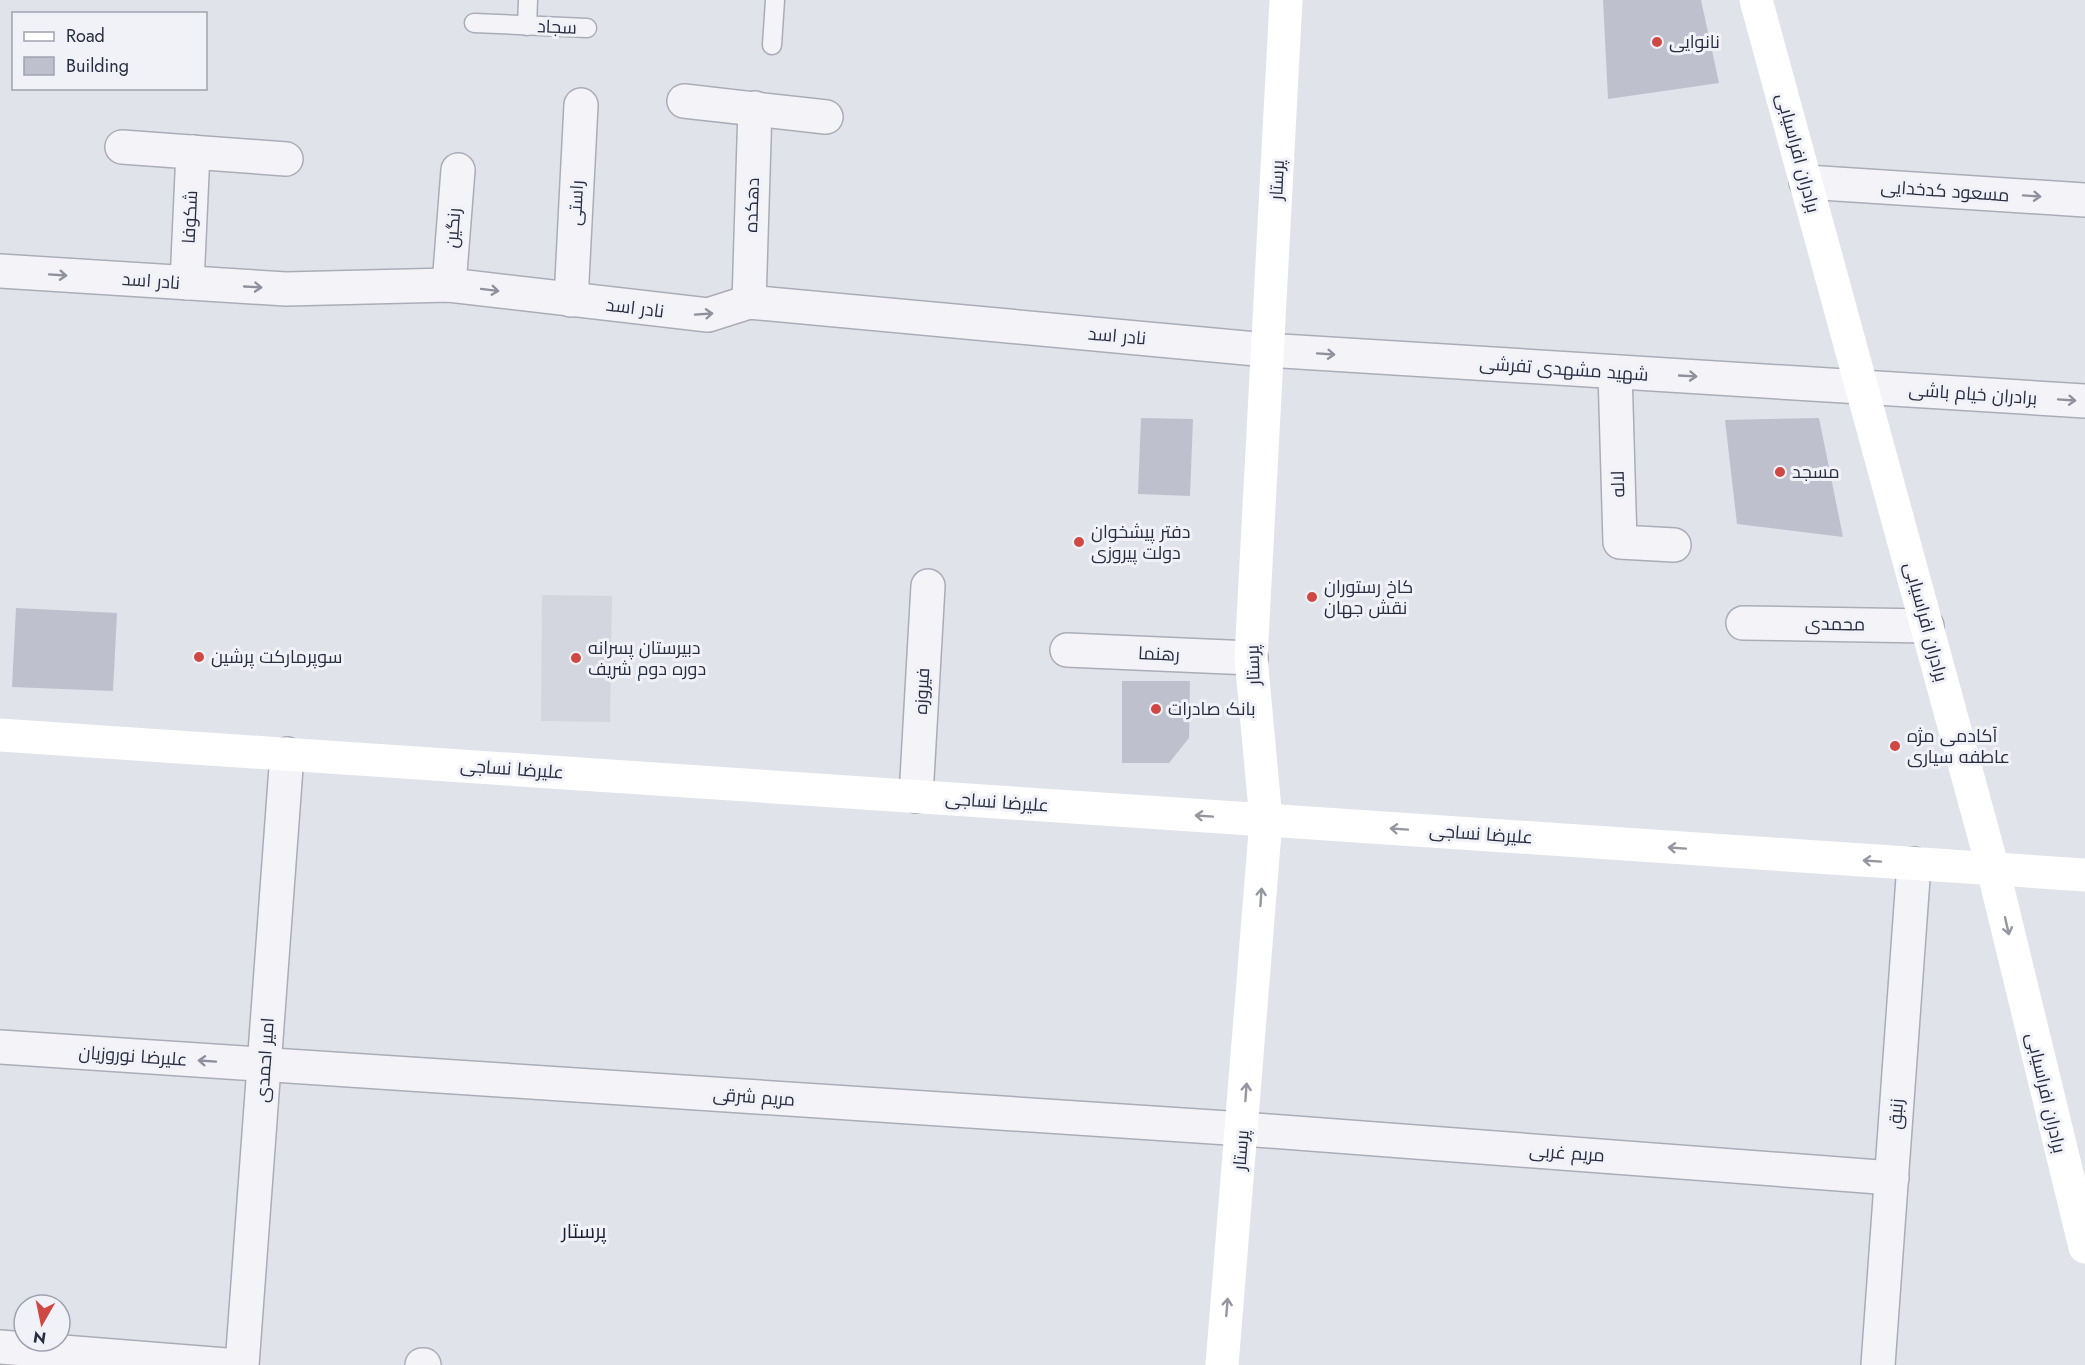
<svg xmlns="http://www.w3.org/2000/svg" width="2085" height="1365" font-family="Jost,Cairo,sans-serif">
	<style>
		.built { fill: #d3d5df }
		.building { fill: #bec1cd }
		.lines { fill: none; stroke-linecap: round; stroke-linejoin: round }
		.lane-casing { stroke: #aaacb8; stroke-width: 21 }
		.street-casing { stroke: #aaacb8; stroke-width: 36 }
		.lane { stroke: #f4f4f8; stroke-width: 18 }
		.street { stroke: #f4f4f8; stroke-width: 33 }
		.secondary { stroke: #fff; stroke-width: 33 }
		.oneway { stroke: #8e909d }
		.oneway2 { stroke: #9496a0 }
		.poi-dot { fill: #d04844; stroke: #f0f2f7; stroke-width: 2 }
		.labels { text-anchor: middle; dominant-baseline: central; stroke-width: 6; stroke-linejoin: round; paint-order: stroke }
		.street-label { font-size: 18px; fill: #292d42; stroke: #f0f2f7 }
		.poi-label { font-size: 18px; fill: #292d42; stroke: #f0f2f7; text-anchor: start }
		.neighbourhood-label { font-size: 20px; fill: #1b1f33; stroke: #f0f2f7 }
	</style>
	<rect width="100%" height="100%" fill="#e1e3ea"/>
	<polygon class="built" points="542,595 612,596 610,722 541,721"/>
	<g class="building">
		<polygon points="1603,0 1701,0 1719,83 1608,99"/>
		<polygon points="1141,418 1193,419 1190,496 1138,494"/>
		<polygon points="1819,418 1843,537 1737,524 1725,420"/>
		<polygon points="16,608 117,613 113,691 12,687"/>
		<polygon points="1122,681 1190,681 1189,738 1169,763 1122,763"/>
	</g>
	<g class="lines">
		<defs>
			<g id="lane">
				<polyline points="474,23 587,28"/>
				<polyline points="527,26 528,0"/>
				<polyline points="772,45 775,0"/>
			</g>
			<g id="street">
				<polyline points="684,101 826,117"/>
				<polyline points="122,147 286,159"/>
				<polyline points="1806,182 2085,200"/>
				<polyline points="0,271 286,289 449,285 708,315 749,302 1267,350 2085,401"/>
				<polyline points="187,283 193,152"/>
				<polyline points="449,285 458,170"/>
				<polyline points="571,300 581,105"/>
				<polyline points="749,302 755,108"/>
				<polyline points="1615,372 1620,542 1674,545"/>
				<polyline points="1743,623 1927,626"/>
				<polyline points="1067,650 1251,658"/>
				<polyline points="916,796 928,586"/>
				<polyline points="0,1047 1243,1129 1892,1178"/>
				<polyline points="0,1347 226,1365"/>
				<polyline points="242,1365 287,754"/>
				<polyline points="422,1365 424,1365"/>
				<polyline points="1878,1365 1914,864"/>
			</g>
		</defs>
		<use href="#lane" class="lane-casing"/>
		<use href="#street" class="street-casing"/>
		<use href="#lane" class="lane"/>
		<use href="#street" class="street"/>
		<g class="secondary">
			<polyline points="1756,0 1993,869 2085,1247"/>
			<polyline points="0,735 2085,875"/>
			<polyline points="1222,1365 1266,820 1251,658 1286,0"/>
		</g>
	</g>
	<defs><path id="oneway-shaft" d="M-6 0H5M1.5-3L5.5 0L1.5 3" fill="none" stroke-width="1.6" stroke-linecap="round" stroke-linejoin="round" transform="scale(1.5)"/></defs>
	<g class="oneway">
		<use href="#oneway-shaft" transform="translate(2032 196) rotate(4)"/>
		<use href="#oneway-shaft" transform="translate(58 275) rotate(4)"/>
		<use href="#oneway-shaft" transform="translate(253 287) rotate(3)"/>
		<use href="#oneway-shaft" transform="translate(490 290) rotate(7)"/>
		<use href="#oneway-shaft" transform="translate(704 314) rotate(-4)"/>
		<use href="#oneway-shaft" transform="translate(1326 354) rotate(4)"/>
		<use href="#oneway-shaft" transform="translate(1688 376) rotate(3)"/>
		<use href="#oneway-shaft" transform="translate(2067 400) rotate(4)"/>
		<use href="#oneway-shaft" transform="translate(207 1061) rotate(-176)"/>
	</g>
	<g class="oneway2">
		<use href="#oneway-shaft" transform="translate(1204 816) rotate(-176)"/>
		<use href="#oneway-shaft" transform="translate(1399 829) rotate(-176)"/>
		<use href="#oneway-shaft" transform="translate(1677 848) rotate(-176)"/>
		<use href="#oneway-shaft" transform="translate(1872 861) rotate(-176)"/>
		<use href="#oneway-shaft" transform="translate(1261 897) rotate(-86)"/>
		<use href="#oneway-shaft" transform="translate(2007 926) rotate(77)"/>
		<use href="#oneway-shaft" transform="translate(1246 1092) rotate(-86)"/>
		<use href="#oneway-shaft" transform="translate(1227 1307) rotate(-85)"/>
	</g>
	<g class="poi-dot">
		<circle cx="1657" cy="42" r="6"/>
		<circle cx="1780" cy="472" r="6"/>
		<circle cx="1079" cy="542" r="6"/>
		<circle cx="1312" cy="597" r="6"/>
		<circle cx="199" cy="657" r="6"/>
		<circle cx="576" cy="658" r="6"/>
		<circle cx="1156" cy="709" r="6"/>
		<circle cx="1895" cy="746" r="6"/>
	</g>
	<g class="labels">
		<g class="street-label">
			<text transform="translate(557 27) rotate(2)">سجاد</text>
			<text transform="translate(1798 153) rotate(75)">برادران افراسیابی</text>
			<text transform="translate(1277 180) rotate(-87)">پرستار</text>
			<text transform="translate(1945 191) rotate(4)">مسعود کدخدایی</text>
			<text transform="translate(576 203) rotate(-87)">راستی</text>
			<text transform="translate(752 205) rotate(-88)">دهکده</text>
			<text transform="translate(190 217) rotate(-87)">شکوفا</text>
			<text transform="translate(453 228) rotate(-86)">رنگین</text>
			<text transform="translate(151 281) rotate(4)">نادر اسد</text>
			<text transform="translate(635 308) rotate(7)">نادر اسد</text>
			<text transform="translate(1117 336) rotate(5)">نادر اسد</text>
			<text transform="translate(1564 369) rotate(4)">شهید مشهدی تفرشی</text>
			<text transform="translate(1973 394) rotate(4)">برادران خیام باشی</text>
			<text transform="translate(1618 484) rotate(-92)">لاله</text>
			<text transform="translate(1926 622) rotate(75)">برادران افراسیابی</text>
			<text transform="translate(1835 624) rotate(1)">محمدی</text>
			<text transform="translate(1159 654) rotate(3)">رهنما</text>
			<text transform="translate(1253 665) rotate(-92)">پرستار</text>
			<text transform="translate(922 691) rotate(-87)">فیروزه</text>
			<text transform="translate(512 769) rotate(4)">علیرضا نساجی</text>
			<text transform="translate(997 802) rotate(4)">علیرضا نساجی</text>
			<text transform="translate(1481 834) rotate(4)">علیرضا نساجی</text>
			<text transform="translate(133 1056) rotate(4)">علیرضا نوروزیان</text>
			<text transform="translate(265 1060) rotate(-86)">امیر احمدی</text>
			<text transform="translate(2046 1093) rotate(77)">برادران افراسیابی</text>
			<text transform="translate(754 1097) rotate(4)">مریم شرقی</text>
			<text transform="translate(1896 1114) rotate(-86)">زنبق</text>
			<text transform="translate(1241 1150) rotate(-85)">پرستار</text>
			<text transform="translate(1567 1153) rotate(4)">مریم غربی</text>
		</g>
		<g class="poi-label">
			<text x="1669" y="42">نانوایی</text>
			<text x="1792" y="472">مسجد</text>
			<text x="1091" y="532">دفتر پیشخوان<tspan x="1091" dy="21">دولت پیروزی</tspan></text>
			<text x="1324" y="587">کاخ رستوران<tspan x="1324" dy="21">نقش جهان</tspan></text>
			<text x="588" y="648">دبیرستان پسرانه<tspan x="588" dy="21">دوره دوم شریف</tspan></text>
			<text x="211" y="657">سوپرمارکت پرشین</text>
			<text x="1168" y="709">بانک صادرات</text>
			<text x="1907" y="736">آکادمی مژه<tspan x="1907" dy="21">عاطفه سیاری</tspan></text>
		</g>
		<g class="neighbourhood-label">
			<text x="584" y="1231">پرستار</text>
		</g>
	</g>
	<rect x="12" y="12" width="195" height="78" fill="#f0f2f7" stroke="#a0a3af" stroke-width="1.5"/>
	<rect x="24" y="32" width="30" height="9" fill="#ffffff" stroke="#a0a3af" stroke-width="1.5"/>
	<text x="66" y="42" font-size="18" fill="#292d42">Road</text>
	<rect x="24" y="57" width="30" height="18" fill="#bec1cd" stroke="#a0a3af" stroke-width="1.5"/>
	<text x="66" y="72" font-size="18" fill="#292d42">Building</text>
	<g transform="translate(42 1323) rotate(189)"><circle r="28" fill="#f0f2f7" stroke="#a0a3af" stroke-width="1.5"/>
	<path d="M0-4.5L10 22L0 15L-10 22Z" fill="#d04844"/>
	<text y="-9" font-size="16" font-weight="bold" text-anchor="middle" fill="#292d42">N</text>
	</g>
</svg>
